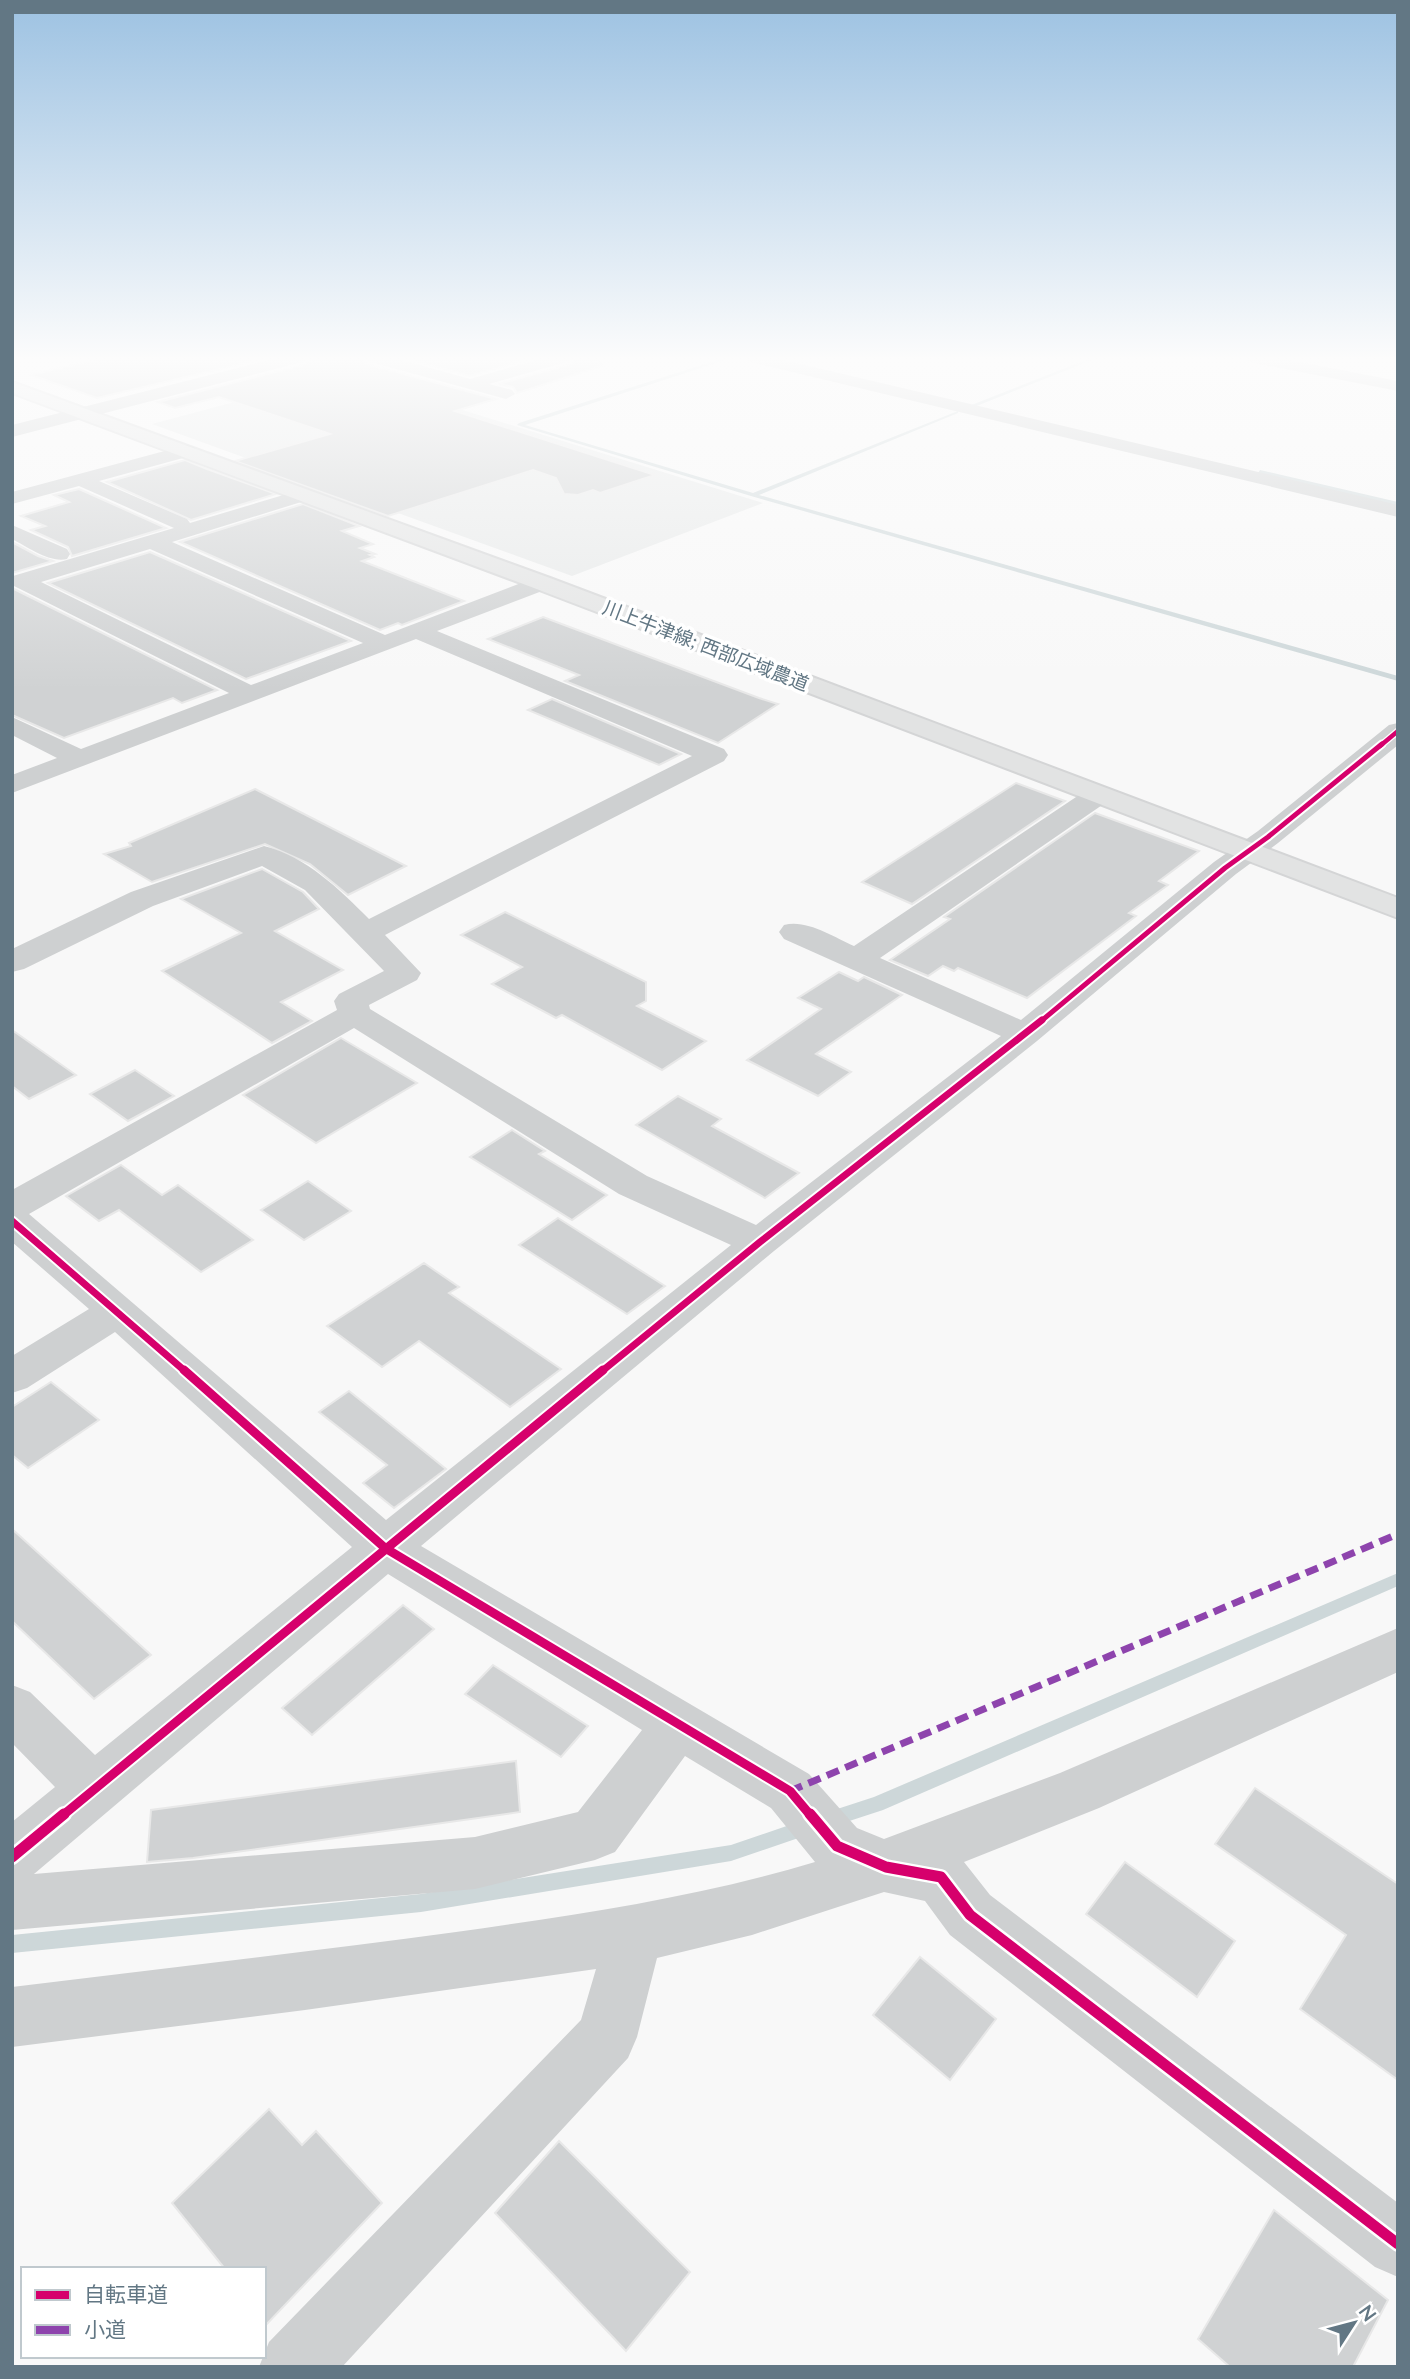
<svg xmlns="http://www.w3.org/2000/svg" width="1410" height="2379" font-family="Lato,'Noto Sans JP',sans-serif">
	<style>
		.built { fill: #e7e9e9 }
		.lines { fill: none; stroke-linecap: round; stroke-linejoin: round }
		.stream { fill: #cdd7d9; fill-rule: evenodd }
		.building { fill: #d0d2d3; stroke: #e8e8e8; stroke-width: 2 }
		.major-casing { stroke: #d4d5d6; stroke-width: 4 }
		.minor { fill: #ced0d1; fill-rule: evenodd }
		.major { fill: #e2e3e3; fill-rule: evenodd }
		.quiet { stroke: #8e44ad; stroke-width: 7; stroke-dasharray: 13 7; stroke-linecap: butt }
		.cycleway-far4-casing { stroke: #fff; stroke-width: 7 }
		.cycleway-far3-casing { stroke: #fff; stroke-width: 9 }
		.cycleway-far2-casing { stroke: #fff; stroke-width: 11 }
		.cycleway-far1-casing { stroke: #fff; stroke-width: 13 }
		.cycleway-casing { stroke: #fff; stroke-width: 16 }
		.cycleway-far4 { stroke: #d6006c; stroke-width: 4.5 }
		.cycleway-far3 { stroke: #d6006c; stroke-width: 5 }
		.cycleway-far2 { stroke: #d6006c; stroke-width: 7 }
		.cycleway-far1 { stroke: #d6006c; stroke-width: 9 }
		.cycleway { stroke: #d6006c; stroke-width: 11 }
		.labels { text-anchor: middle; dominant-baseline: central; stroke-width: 7; stroke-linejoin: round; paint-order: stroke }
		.far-street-label { font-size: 19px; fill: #627784; stroke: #fff }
	</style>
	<rect width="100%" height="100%" fill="#f8f8f8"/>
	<polygon class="built" points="343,373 763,503 572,576 152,424"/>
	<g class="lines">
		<g class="stream">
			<polygon points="727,357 735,357 525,425 753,493 958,411 958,413 759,495 1398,676 1398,681 751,496 517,425 519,423"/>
			<polygon points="1093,357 1100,357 974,407 969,406"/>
			<polygon points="1260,470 1398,502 1398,506 1258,473"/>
			<polygon points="1398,1573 1398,1586 883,1810 831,1827 825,1825 822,1819 825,1813 874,1797"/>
			<polygon points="807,1819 813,1821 816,1827 813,1833 731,1861 421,1912 12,1953 12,1935 421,1894 731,1845"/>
		</g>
	</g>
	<g class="building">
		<polygon points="106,357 271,357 97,398 31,375"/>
		<polygon points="311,357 362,357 366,364 496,399 455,411 655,475 600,493 593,490 578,495 564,494 556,478 533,470 388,516 235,461 330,434 219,397 175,408 158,402 307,364"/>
		<polygon points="400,357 537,357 470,376"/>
		<polygon points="575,357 601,357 602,366 517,393 513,387 499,384 571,364"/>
		<polygon points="185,460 207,469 276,494 191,520 107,482"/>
		<polygon points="79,489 166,528 72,556 68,547 31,530 45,526 21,516 69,502 54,495"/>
		<polygon points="303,504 359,526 342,531 373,544 360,548 375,554 370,555 374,557 362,561 464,601 402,625 398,623 380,630 180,542"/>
		<polygon points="12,542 38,556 53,561 12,573"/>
		<polygon points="150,552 351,641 246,679 48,583"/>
		<polygon points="12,588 217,690 182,703 173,698 64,738 12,715"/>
		<polygon points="543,617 759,698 778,704 718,743 565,681 579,675 488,639"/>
		<polygon points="552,699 681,754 659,765 528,710"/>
		<polygon points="1016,783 1065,801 912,904 862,882"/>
		<polygon points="255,789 406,866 348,895 310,864 265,844 152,882 104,854 131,846 129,843"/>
		<polygon points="1095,813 1199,851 1159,881 1168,885 1129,913 1136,916 1027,998 958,968 954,971 943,966 928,976 890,960 950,919 944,917"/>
		<polygon points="262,869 303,892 319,909 275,931 343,970 281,1002 312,1021 272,1043 162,971 241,933 181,899"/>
		<polygon points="505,912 646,982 646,1001 637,1006 706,1041 662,1070 562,1015 556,1018 492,984 522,967 461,935"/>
		<polygon points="839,972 858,981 864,977 902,995 816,1054 851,1072 818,1096 747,1060 821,1009 798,998"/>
		<polygon points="12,1030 76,1075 29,1099 12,1086"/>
		<polygon points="341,1038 417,1083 316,1143 243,1095"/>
		<polygon points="135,1070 174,1096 128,1121 90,1094"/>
		<polygon points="678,1096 721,1119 712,1126 799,1173 765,1198 636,1125"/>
		<polygon points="512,1130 545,1151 539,1154 607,1195 572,1220 470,1157"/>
		<polygon points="121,1165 162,1195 178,1185 253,1240 201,1272 119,1210 99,1221 66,1196"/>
		<polygon points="308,1181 351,1211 304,1240 261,1210"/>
		<polygon points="558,1218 665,1286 627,1314 519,1245"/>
		<polygon points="424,1263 459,1287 449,1293 561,1369 510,1407 419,1341 382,1367 327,1326"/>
		<polygon points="51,1382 99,1420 28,1468 12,1455 12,1407"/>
		<polygon points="349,1391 446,1469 394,1508 363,1483 387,1465 319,1412"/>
		<polygon points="12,1529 151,1655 94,1699 12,1621"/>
		<polygon points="403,1605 434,1629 312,1735 282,1708"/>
		<polygon points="493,1665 588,1726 561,1757 465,1694"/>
		<polygon points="516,1761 520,1812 193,1858 147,1862 151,1810"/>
		<polygon points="1255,1788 1398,1884 1398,2080 1300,2009 1346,1935 1215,1844"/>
		<polygon points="1125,1862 1235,1941 1197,1997 1086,1914"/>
		<polygon points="920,1957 996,2019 950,2080 873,2015"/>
		<polygon points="269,2109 302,2145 316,2131 382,2203 264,2327 264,2269 225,2269 172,2203"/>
		<polygon points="559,2141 690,2272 626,2351 495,2213"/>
		<polygon points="1274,2210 1388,2300 1353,2367 1230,2367 1198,2339"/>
	</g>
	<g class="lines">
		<defs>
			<polygon id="major" points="12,382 550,578 1398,898 1398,918 534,588 12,393"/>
		</defs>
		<use href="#major" class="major-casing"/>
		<g class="minor">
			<polygon points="281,357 308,357 306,361 12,437 12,425"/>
			<polygon points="365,357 391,357 470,379 546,357 572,357 570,361 489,384 512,390 515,394 506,399 367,361"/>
			<polygon points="742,357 771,357 1398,505 1398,517 750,362"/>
			<polygon points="1241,357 1274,357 1398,381 1398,391 1249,362"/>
			<path d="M187,445L194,447L197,451L194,455L99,481L187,519L190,523L297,491H311L314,495L311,499L172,542L385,635L534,578H550L553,583L550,588L437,631L724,749L728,755L724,761L385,935L421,973L417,980L369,1005L370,1009L647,1176L756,1225L1001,1036L784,939L779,932L784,925C807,919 833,937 854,946L1088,789L1098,787L1108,789L1112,795L1108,801L880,958L1021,1020L1214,862L1258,831L1389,725L1398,723V745L1278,843L1236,874L1037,1041L774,1251L421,1546L809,1774L857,1828L884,1839L1060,1773L1398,1628V1672L1099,1808L964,1862L990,1895L1398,2203V2277L1375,2267L950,1935L925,1901L884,1892L752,1935L657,1958L637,2037L628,2058L342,2367H259L269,2342L581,2020L596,1969L305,2010L12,2047V1987C160,1969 308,1952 456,1932C581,1914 694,1898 815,1862L771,1808L685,1756L615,1852L595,1860L475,1889L12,1930V1822L55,1787L12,1743V1685L30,1692L95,1755L352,1547L115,1332L27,1388L12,1393V1356L89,1309L12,1242V1190L337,1010L334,1001L339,994L384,971L305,890L262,866L153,906L24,969L12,972V949L131,892L264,846C307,857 339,889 369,919L692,756L416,639L12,793V775L57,758L12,735V717L81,749L229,693L12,585L13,576L174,528L79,486L12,504V492ZM150,549L363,643L251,685L41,582ZM354,1028L619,1194L731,1245L386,1520L29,1214ZM388,1574L642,1730L578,1812L475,1837L34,1874Z"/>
			<path d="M12,525L67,549L70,554L67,559C49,563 28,547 12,539Z"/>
		</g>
		<use href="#major" class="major"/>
		<polyline class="quiet" points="790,1791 1398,1534"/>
		<defs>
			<polyline id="cycleway-far4" points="1380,746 1398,731"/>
			<polyline id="cycleway-far3" points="1040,1022 1225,868 1268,837 1382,744"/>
			<g id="cycleway-far2">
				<polyline points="12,1221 186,1372"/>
				<polyline points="601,1372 760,1242 1042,1020"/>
			</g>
			<g id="cycleway-far1">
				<polyline points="184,1370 385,1548 790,1791 811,1816"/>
				<polyline points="62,1816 603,1370"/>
			</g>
			<g id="cycleway">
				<polyline points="810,1814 837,1846 886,1867 941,1877 970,1915 1398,2244"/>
				<polyline points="12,1857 64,1814"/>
			</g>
		</defs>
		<use href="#cycleway-far4" class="cycleway-far4-casing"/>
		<use href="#cycleway-far3" class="cycleway-far3-casing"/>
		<use href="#cycleway-far2" class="cycleway-far2-casing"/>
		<use href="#cycleway-far1" class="cycleway-far1-casing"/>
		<use href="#cycleway" class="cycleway-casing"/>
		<use href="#cycleway-far4" class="cycleway-far4"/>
		<use href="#cycleway-far3" class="cycleway-far3"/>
		<use href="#cycleway-far2" class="cycleway-far2"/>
		<use href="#cycleway-far1" class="cycleway-far1"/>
		<use href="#cycleway" class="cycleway"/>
	</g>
	<linearGradient id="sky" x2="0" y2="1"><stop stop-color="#9dc2e2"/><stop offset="0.52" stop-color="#fcfcfc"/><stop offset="1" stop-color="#fcfcfc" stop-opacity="0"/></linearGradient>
	<rect width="1410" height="690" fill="url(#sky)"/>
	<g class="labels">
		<g class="far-street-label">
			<text transform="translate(706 645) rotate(21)">川上牛津線; 西部広域農道</text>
		</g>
	</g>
	<rect width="1410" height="2379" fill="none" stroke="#627784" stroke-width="28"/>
	<rect x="21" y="2267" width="245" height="91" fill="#ffffff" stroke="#c0c9ce" stroke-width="2"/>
	<rect x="35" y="2290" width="35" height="10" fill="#d6006c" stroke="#c0c9ce" stroke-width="2"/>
	<text x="84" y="2302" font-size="21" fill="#627784">自転車道</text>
	<rect x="35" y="2325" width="35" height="10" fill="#8e44ad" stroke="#c0c9ce" stroke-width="2"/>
	<text x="84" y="2337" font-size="21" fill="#627784">小道</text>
	<g transform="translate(1354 2323) rotate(54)" stroke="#ffffff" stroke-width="5" paint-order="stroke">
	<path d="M0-5L12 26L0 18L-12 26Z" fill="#627784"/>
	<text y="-10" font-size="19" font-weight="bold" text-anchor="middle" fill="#627784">N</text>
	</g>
</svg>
